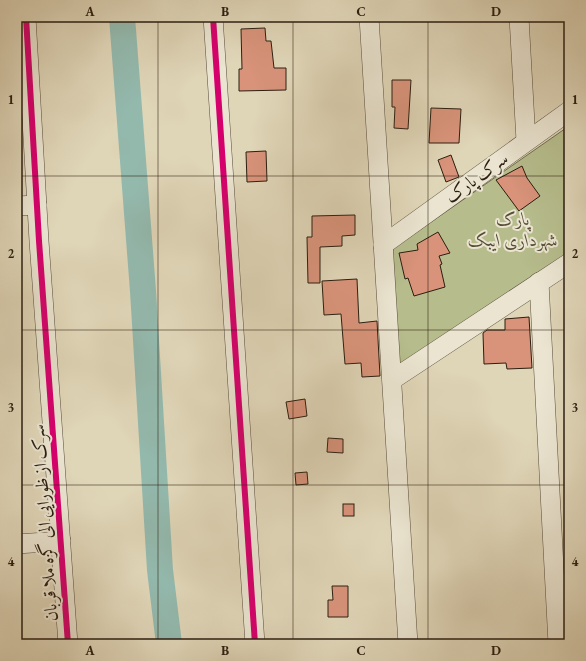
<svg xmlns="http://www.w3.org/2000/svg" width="586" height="661" font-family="'EB Garamond',Amiri,serif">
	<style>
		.green { fill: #b6bc8c; stroke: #706d4e }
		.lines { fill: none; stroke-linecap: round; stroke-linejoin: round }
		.river { stroke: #93b9ad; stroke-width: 26 }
		.building { fill: #d8937a; stroke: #2b1e10 }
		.minor-casing { stroke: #584c3a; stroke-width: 20 }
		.minor { stroke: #eae4d0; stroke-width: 19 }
		.cycleway-casing { stroke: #eae4d0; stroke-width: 8 }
		.cycleway { stroke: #d6006c; stroke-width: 6 }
		.grid { fill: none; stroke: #2b1e10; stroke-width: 1; stroke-opacity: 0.55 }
		.labels { text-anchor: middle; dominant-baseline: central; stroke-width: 4; stroke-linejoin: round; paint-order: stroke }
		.street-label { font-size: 18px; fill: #2b1e10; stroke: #eae4d0 }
		.park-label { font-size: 18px; font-style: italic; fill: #554d35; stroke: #eae4d0 }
		.neatline { fill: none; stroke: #2b1e10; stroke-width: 1.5 }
		.grid-label { font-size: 13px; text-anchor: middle; font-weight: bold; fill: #2b1e10 }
	</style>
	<rect width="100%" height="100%" fill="#dfd5b7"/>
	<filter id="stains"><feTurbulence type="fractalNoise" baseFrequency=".005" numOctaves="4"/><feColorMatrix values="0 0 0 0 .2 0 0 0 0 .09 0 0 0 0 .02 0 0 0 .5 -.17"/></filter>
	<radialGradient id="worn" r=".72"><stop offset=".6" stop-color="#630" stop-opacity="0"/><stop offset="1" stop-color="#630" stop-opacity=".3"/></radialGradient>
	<polygon class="green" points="569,126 569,254 398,366 388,252"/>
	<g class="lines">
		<polyline class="river" points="122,17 143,291 160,570 169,644"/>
	</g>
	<g class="building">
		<polygon points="265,28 266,41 271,41 274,68 286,68 286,90 239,91 239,69 242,69 241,29"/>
		<polygon points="392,80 411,80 408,129 394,128 395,107 392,107"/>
		<polygon points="431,108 461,109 459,143 429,143"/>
		<polygon points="266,151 267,181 247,182 246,152"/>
		<polygon points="451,155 459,177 446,182 438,160"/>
		<polygon points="522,166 527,178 540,196 519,211 496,180"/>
		<polygon points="355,215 355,235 342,236 342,246 320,247 320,283 308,283 307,237 312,237 312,216"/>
		<polygon points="438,232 450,253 439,256 442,264 440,265 445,287 414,296 408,278 405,279 399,253 418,250 417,244"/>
		<polygon points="357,279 359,323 377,321 380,376 362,377 361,363 345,364 341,314 324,315 322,281"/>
		<polygon points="529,317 532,368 507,369 506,363 484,364 483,333 487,330 505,330 505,319"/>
		<polygon points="305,399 307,416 289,419 286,402"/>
		<polygon points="328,438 343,439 343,453 327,452"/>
		<polygon points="307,472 308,484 296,485 295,473"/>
		<rect x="343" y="504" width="11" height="12"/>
		<polygon points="332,586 348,586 348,617 328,617 328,600 333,600"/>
	</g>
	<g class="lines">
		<defs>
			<g id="minor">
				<polyline points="26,17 39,241 68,644"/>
				<polyline points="213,17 255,644"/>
				<polyline points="369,17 408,644"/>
				<polyline points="519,17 526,141"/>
				<polyline points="17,206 37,205"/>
				<polyline points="383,245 569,111"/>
				<polyline points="539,282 558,644"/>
				<polyline points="392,380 569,263"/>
				<polyline points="17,544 61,541"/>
			</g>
		</defs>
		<use href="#minor" class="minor-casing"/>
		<use href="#minor" class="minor"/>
		<defs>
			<g id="cycleway">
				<polyline points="26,17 39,241 68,644"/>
				<polyline points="213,17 255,644"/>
			</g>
		</defs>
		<use href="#cycleway" class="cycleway-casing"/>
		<use href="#cycleway" class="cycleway"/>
	</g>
	<path class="grid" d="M158,17V644M293,17V644M428,17V644M17,176H569M17,330H569M17,485H569"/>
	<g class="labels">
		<g class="street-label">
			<text transform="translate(476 177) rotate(-36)">سرک پارک</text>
			<text transform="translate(44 523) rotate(-94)">سرک از ظورایی الی گزه ملا قربان</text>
		</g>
		<g class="park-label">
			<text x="513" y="218">پارک<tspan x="513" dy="21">شهرداری ایبک</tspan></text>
		</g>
	</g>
	<rect width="586" height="661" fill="none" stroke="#dfd5b7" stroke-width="44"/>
	<rect x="22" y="22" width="542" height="617" class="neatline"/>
	<g class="grid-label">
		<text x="90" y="16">A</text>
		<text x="225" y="16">B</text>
		<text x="361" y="16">C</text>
		<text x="496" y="16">D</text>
		<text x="11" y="104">1</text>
		<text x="575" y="104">1</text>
		<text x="11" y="258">2</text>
		<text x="575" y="258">2</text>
		<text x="11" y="412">3</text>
		<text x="575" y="412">3</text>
		<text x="11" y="566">4</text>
		<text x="575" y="566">4</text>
		<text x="90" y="655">A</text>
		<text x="225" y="655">B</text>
		<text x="361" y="655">C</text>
		<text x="496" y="655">D</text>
	</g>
	<rect width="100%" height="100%" filter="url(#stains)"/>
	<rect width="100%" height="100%" fill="url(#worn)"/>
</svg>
